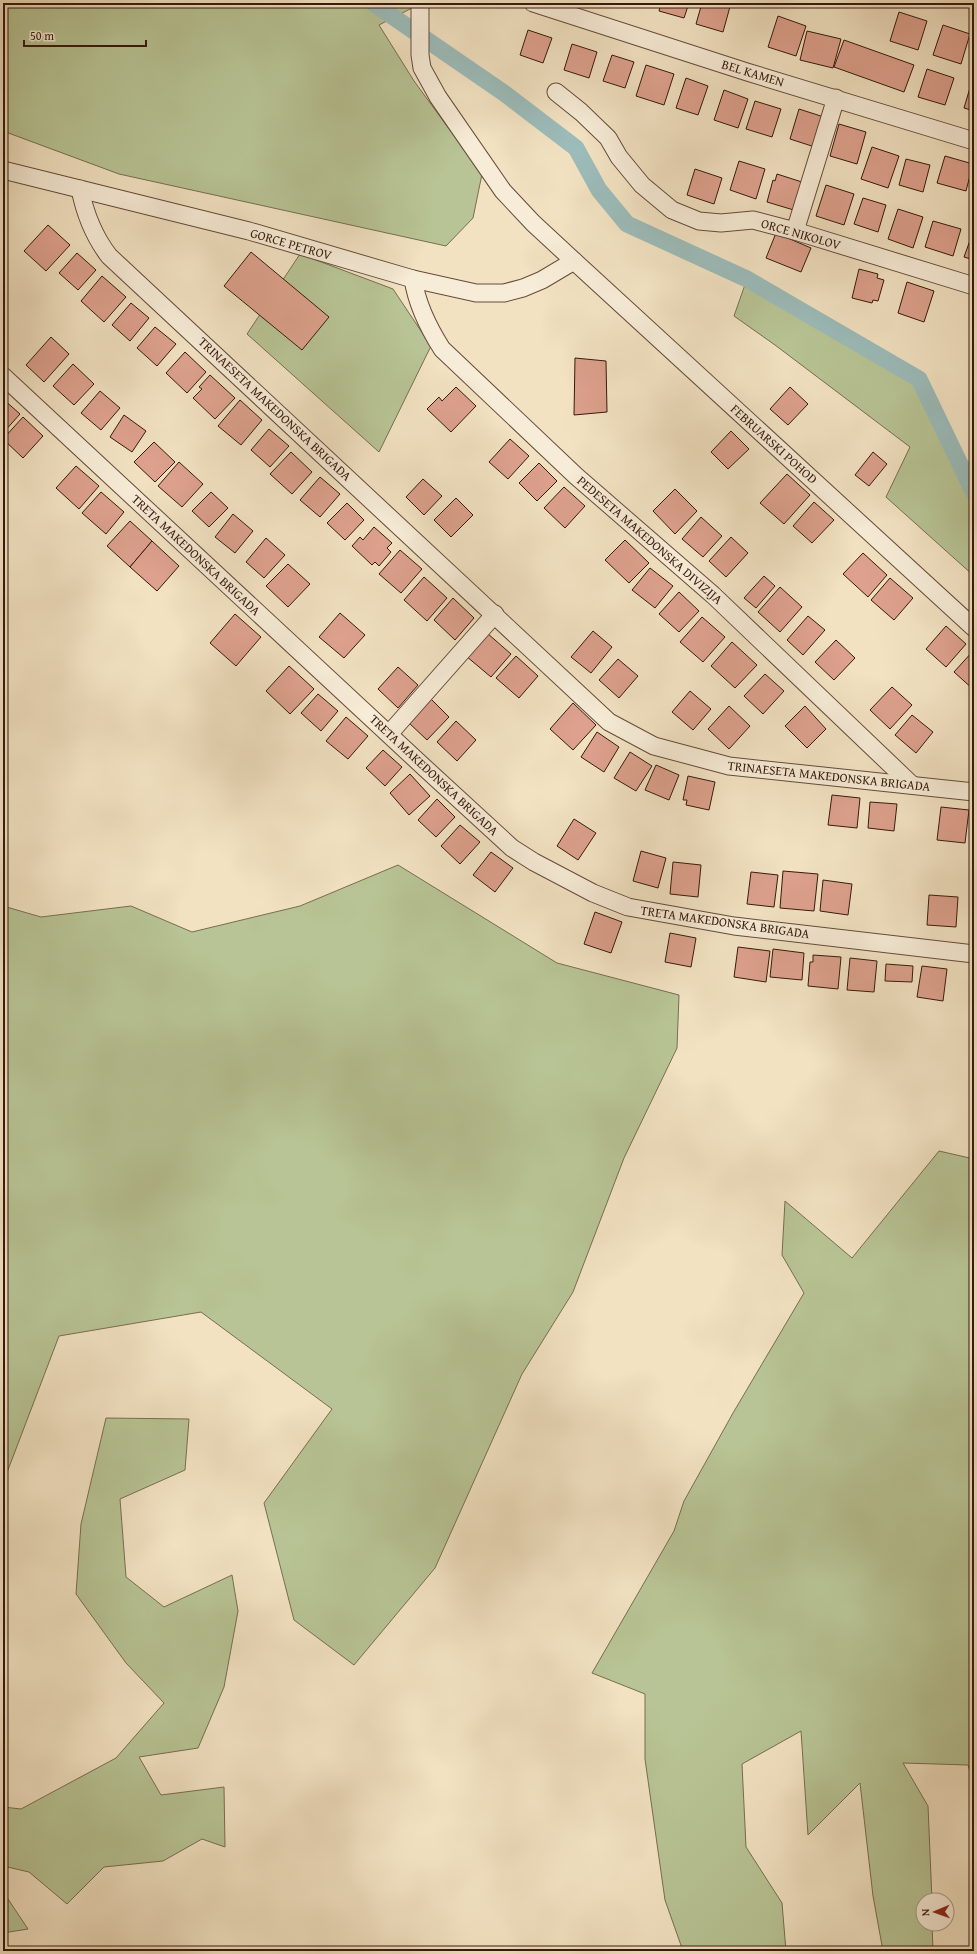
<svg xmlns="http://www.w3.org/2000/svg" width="977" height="1954" font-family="'Gentium Book Plus',serif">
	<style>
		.green { fill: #b8c495; stroke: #776e50 }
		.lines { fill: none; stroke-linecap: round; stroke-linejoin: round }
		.canal { stroke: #9cbcba; stroke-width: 17 }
		.building { fill: #dda18d; stroke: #36190c }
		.minor-casing { stroke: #654b3a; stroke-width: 19 }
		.minor { stroke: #f7ecd7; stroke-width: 17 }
		.labels { text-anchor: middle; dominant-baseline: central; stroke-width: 3; stroke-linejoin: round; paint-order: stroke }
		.street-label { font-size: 13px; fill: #36190c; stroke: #f7ecd7 }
	</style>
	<rect width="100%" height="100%" fill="#f2e2c2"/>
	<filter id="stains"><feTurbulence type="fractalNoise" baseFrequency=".005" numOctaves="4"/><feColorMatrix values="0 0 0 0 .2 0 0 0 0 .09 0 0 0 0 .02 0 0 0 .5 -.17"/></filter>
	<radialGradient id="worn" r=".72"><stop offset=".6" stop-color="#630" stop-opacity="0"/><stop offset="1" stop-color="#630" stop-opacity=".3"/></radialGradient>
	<g class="green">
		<polygon points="3,3 410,3 412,8 379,25 414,81 482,174 473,218 446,246 119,174 3,131"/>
		<polygon points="300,254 393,289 431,346 379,452 247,334"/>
		<polygon points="747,279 916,373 974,493 974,576 886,497 910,447 775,345 734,316"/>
		<polygon points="398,865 557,963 679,995 677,1048 624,1158 573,1292 522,1374 435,1568 354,1665 294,1620 264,1503 332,1409 201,1312 59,1336 3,1483 3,906 41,917 131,906 192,932 300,906"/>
		<polygon points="939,1151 974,1159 974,1784 968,1765 903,1763 928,1806 932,1900 923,1900 923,1924 932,1924 933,1951 883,1951 873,1896 860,1783 808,1835 801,1731 742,1764 746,1847 782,1903 786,1951 683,1951 665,1900 645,1759 645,1694 592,1673 674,1531 684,1501 733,1413 804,1293 782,1255 785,1201 852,1258"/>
		<polygon points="106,1418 189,1419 185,1470 120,1499 126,1577 164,1607 232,1575 238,1611 224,1687 198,1748 139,1757 161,1795 224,1787 225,1847 202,1839 163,1861 104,1867 67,1904 29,1872 3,1866 3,1807 21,1809 116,1758 164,1703 126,1663 76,1594 81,1524"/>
		<polygon points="3,1892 4,1893 28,1929 3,1933"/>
	</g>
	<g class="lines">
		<polyline class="canal" points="373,3 504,93 576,148 599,190 627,224 747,279 919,379 974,493"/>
	</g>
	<g class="building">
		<polygon points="661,3 689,3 684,18 659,11"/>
		<polygon points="702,3 731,3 723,32 696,24"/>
		<polygon points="931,3 943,3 942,6"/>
		<polygon points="899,12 927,21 918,50 890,41"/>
		<polygon points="778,16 806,26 796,56 768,47"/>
		<polygon points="943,25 970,34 961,64 933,55"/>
		<polygon points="528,30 552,38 543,63 520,55"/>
		<polygon points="807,31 841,39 833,68 800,60"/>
		<polygon points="844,40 914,65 904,92 834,67"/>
		<polygon points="572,44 597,52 589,78 564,70"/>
		<polygon points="612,55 634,62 625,88 603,81"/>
		<polygon points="646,65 674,74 664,105 636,96"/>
		<polygon points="927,69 954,78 945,105 918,97"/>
		<polygon points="686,78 708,86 698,115 676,108"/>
		<polygon points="972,81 974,82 974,111 964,108"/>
		<polygon points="724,90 748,99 738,128 714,120"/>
		<polygon points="755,101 781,109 772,137 746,129"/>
		<polygon points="799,109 827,118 818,148 790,139"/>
		<polygon points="839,124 866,132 857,164 830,156"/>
		<polygon points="872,147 899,156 888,188 861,179"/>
		<polygon points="945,156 973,164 966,191 937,183"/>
		<polygon points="906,159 930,165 923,192 899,185"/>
		<polygon points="739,161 765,169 756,199 730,190"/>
		<polygon points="695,169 722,178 714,204 687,195"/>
		<polygon points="777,174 805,183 797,211 767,202 773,180 775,181"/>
		<polygon points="826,185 854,194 844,225 816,216"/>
		<polygon points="863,198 886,205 878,232 854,224"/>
		<polygon points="898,209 923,217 913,248 888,239"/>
		<polygon points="933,221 961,229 953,256 925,247"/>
		<polygon points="48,225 70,245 46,271 24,251"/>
		<polygon points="973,232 974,232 974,260 964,257"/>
		<polygon points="776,233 811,248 801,272 766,258"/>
		<polygon points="251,252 329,317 302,350 224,286"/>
		<polygon points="77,253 96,270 78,290 59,273"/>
		<polygon points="859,269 878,274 877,278 884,280 878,301 873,300 872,303 852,298"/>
		<polygon points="102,276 126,297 104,322 81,301"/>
		<polygon points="907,282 934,291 924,322 898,313"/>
		<polygon points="131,303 149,318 130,341 112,325"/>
		<polygon points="155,327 176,344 157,366 137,348"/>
		<polygon points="51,337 69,354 44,382 26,365"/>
		<polygon points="185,352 206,372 187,393 166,373"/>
		<polygon points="575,358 606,361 607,412 574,415"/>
		<polygon points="73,364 94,384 74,405 53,386"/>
		<polygon points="210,375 235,398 215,419 193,398 202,389 199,387"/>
		<polygon points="456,387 476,406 451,432 427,409 439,397 442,401"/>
		<polygon points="790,387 808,404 788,425 770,409"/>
		<polygon points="100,391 120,408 101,430 81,413"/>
		<polygon points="3,399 20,414 3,433"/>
		<polygon points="240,400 262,420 241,445 218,426"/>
		<polygon points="124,415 146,431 132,452 110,437"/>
		<polygon points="23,417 43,436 23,458 3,439"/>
		<polygon points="269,429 289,446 270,467 251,450"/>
		<polygon points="731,431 749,449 728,469 711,452"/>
		<polygon points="510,439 529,456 508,479 489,462"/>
		<polygon points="154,442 175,462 155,482 134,462"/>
		<polygon points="291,452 312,472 292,494 270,474"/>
		<polygon points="873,452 887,464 869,486 855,475"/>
		<polygon points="179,462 203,484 182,507 158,486"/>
		<polygon points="539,463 557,481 537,501 519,483"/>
		<polygon points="76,466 99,486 79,509 56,488"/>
		<polygon points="787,474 810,495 784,524 760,503"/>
		<polygon points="320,477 340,494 320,517 300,500"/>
		<polygon points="423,479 442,496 424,515 406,497"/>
		<polygon points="564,487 585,506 565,528 544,508"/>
		<polygon points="675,489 697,511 675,534 653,511"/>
		<polygon points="101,492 124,512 106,534 82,513"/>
		<polygon points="211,492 228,508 209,527 192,511"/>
		<polygon points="456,498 473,515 451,537 434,520"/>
		<polygon points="814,502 834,520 812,543 793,526"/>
		<polygon points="347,503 364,520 345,540 327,523"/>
		<polygon points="233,514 253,531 235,553 215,537"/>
		<polygon points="701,517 722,536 703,557 682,539"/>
		<polygon points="130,521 152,541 130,567 107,546"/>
		<polygon points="374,527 392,543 387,548 391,552 379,566 375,562 372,565 352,546 360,537 363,540"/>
		<polygon points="731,537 748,553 726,577 709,561"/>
		<polygon points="266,538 285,555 264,578 246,562"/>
		<polygon points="625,540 649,563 629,583 605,560"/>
		<polygon points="152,541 179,566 157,591 130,567"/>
		<polygon points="400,550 422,569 401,593 379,574"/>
		<polygon points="863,553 887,575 868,597 843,574"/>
		<polygon points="288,564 310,584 288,607 266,586"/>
		<polygon points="650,568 673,586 655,608 632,590"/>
		<polygon points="764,576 775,586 756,608 744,598"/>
		<polygon points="424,577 447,598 427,621 404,600"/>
		<polygon points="890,578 913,598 894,620 871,600"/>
		<polygon points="780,587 802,607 780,632 758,612"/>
		<polygon points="679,592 699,611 679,632 659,614"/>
		<polygon points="453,598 474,618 455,640 434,620"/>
		<polygon points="340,613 365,635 344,658 319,637"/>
		<polygon points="235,614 261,637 236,666 210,643"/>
		<polygon points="808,616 825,630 803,655 787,640"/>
		<polygon points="702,617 725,637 703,662 680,642"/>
		<polygon points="946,626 966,644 946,667 926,649"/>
		<polygon points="593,631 612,647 591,673 571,657"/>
		<polygon points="487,633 511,654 491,677 466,656"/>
		<polygon points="836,640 855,658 834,680 815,662"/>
		<polygon points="732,642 757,665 735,688 711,666"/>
		<polygon points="973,651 974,651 974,690 954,672"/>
		<polygon points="516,656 538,676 519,698 496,678"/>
		<polygon points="618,659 638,676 619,698 599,680"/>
		<polygon points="289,666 314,689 290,714 266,691"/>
		<polygon points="398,667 418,685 398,708 378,689"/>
		<polygon points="765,674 784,691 763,714 744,696"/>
		<polygon points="892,687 912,705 890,729 870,710"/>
		<polygon points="690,691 711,709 693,730 672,712"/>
		<polygon points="318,694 338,711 321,731 301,713"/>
		<polygon points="431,699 449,717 427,740 408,722"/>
		<polygon points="573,703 596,725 573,750 550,729"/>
		<polygon points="729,706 750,726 729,749 708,729"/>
		<polygon points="805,706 826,729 807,748 785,726"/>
		<polygon points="912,715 933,732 916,753 895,735"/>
		<polygon points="346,717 368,736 348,759 326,741"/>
		<polygon points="456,721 476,740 457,761 437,742"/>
		<polygon points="597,732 619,747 604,772 581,757"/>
		<polygon points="383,750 402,767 385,786 366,768"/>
		<polygon points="630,752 652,766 636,791 614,778"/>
		<polygon points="656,765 679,775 669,800 645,790"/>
		<polygon points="410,774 430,796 409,815 390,793"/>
		<polygon points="688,776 715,782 709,810 686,805 687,800 683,800"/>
		<polygon points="832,795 860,798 857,828 828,825"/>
		<polygon points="437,799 455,817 436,837 418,820"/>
		<polygon points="870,802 897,804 894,831 868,828"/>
		<polygon points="941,807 969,810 965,843 937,840"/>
		<polygon points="574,819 596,833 578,860 557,846"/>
		<polygon points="460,825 480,842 460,864 441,846"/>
		<polygon points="641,851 666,858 658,888 633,881"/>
		<polygon points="491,852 513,868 495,892 473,875"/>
		<polygon points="673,862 701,865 698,897 670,894"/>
		<polygon points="783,871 818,874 814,911 780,908"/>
		<polygon points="751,872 778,875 774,907 747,904"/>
		<polygon points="823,880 852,884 848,915 820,911"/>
		<polygon points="929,895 958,897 956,927 927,925"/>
		<polygon points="595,912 622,922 611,953 584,944"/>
		<polygon points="670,933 696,938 691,967 665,962"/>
		<polygon points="738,947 770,951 766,982 734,977"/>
		<polygon points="773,949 804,953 802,980 770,977"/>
		<polygon points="813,955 841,957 838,989 808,986 810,962 813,962"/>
		<polygon points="850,958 877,961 874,992 847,990"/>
		<polygon points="886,964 913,966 912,982 885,981"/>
		<polygon points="922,966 947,969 943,1001 917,997"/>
	</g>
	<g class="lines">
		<defs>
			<g id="minor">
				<polyline points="420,3 420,55 422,68 438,97 503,191 533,223 574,261 974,628"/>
				<polyline points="533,3 747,72 974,141"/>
				<polyline points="556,92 581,112 608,138 619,157 642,185 672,210 699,221 721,223 753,220 795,231 974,286"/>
				<polyline points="3,170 249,231 413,279 476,293 504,293 523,288 542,280 574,261"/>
				<path d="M80,189C85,214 93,235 109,256L609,722L654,746L729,766L974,792"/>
				<polyline points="795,231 836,98"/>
				<path d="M413,279C417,305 428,327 442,349L576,476L713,595L912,785"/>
				<polyline points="3,376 426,769 512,848 534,862 593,893 628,907 734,926 974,954"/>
				<polyline points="389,734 495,614"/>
			</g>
		</defs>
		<use href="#minor" class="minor-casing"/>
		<use href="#minor" class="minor"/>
	</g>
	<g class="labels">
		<g class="street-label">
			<text transform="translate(753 73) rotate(17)">BEL KAMEN</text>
			<text transform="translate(801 234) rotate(16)">ORCE NIKOLOV</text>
			<text transform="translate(291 244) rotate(16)">GORCE PETROV</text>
			<text transform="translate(275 409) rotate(43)">TRINAESETA MAKEDONSKA BRIGADA</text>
			<text transform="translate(774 444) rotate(42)">FEBRUARSKI POHOD</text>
			<text transform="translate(650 540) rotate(41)">PEDESETA MAKEDONSKA DIVIZIJA</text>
			<text transform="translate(196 555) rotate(43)">TRETA MAKEDONSKA BRIGADA</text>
			<text transform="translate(434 775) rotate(43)">TRETA MAKEDONSKA BRIGADA</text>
			<text transform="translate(829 776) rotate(6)">TRINAESETA MAKEDONSKA BRIGADA</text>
			<text transform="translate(725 922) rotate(8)">TRETA MAKEDONSKA BRIGADA</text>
		</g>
	</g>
	<rect width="977" height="1954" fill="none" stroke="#f2e2c2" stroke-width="16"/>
	<rect x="4" y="4" width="969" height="1946" fill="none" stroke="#36190c" stroke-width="2"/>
	<rect x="8" y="8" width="961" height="1938" fill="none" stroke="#36190c"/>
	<g transform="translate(935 1912) rotate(268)"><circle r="19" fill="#f7ecd7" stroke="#aa9886"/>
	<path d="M0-3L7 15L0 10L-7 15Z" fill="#8f2418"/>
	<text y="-6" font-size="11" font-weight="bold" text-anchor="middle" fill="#36190c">N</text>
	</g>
	<path d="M24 40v6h122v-6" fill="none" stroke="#36190c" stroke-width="2"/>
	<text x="30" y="40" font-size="12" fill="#36190c" stroke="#f7ecd7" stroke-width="3" paint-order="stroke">50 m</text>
	<rect width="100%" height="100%" filter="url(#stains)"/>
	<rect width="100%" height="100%" fill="url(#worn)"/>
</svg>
